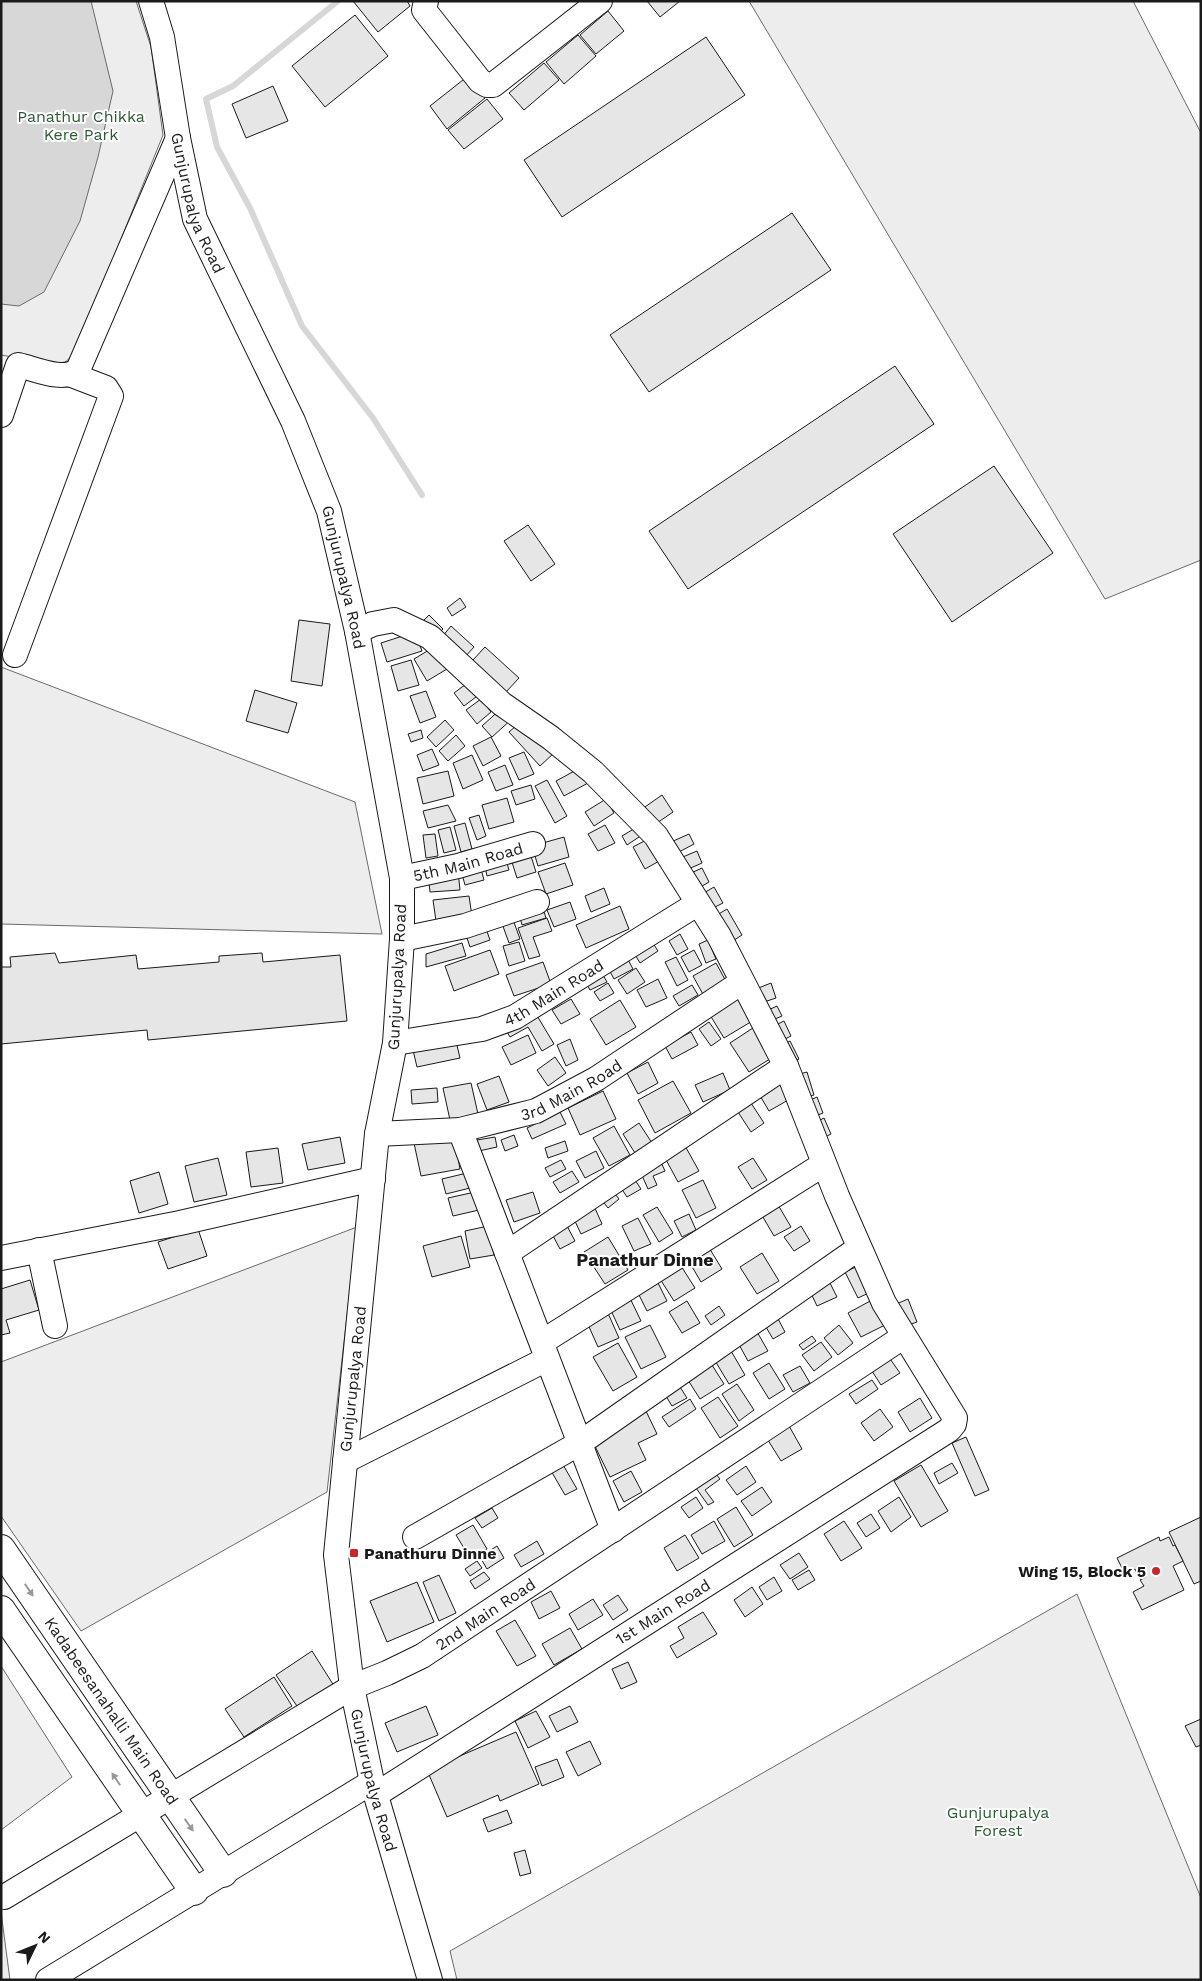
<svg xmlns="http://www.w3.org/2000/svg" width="1202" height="1981" font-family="'Work Sans',sans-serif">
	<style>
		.green { fill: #ededed; stroke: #6a6a6a }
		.water { fill: #d7d7d7; stroke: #6a6a6a }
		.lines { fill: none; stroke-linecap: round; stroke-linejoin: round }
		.stream { stroke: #d7d7d7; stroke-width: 6 }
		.building { fill: #e6e6e6; stroke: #1a1a1a }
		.minor-casing { stroke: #1a1a1a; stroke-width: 26 }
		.major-casing { stroke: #1a1a1a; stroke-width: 30 }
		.minor { stroke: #fff; stroke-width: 24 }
		.major { stroke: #fff; stroke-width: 28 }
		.oneway { fill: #989898 }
		.poi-dot { fill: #c62828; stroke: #fff; stroke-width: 2 }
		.labels { text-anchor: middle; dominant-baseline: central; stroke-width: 4; stroke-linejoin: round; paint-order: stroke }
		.park-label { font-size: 16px; fill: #2b5a34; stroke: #fff }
		.street-label { font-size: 16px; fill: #1a1a1a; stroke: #fff }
		.poi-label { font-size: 16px; font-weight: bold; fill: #1a1a1a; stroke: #fff; text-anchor: start }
		.neighbourhood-label { font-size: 18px; font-weight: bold; fill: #1a1a1a; stroke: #fff }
	</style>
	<rect width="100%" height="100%" fill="#fff"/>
	<g class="green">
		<polygon points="1,1 136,1 151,47 163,135 75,353 61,366 1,355"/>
		<polygon points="749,1 1133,1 1201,133 1201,560 1105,599"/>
		<polygon points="1,667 355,802 382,934 1,924"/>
		<polygon points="357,1227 327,1492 81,1631 1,1516 1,1362"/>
		<polygon points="1077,1594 1201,1898 1201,1980 457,1980 450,1951"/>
		<polygon points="1,1666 72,1777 1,1830"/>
		<polygon points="1,1912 10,1980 1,1980"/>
	</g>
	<polygon class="water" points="1,1 91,1 113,91 98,157 80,221 44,292 19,306 1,304"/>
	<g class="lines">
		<polyline class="stream" points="338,1 233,86 206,99 217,147 250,208 302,326 373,418 422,495"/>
	</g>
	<g class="building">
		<polygon points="353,1 407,1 410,6 378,32"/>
		<polygon points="647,1 680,1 660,17"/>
		<polygon points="608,11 624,31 596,54 580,35"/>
		<polygon points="355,15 388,56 325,107 292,66"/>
		<polygon points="578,35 596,56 564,84 546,62"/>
		<polygon points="706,37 745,95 562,217 524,160"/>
		<polygon points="544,63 559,80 524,110 509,93"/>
		<polygon points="468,76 485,98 447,129 430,106"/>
		<polygon points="273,86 288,121 246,138 232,104"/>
		<polygon points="487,99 503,119 464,149 448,130"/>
		<polygon points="792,213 831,270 649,392 610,335"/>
		<polygon points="895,366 934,424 688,589 649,531"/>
		<polygon points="994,466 1053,553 952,622 893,534"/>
		<polygon points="528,525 555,564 531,581 504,541"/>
		<polygon points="460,598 466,607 452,616 447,608"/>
		<polygon points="429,615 443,629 434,638 420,624"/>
		<polygon points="299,620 330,624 322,686 291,681"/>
		<polygon points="451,626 474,647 464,658 442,637"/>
		<polygon points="415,632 422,651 387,662 381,643"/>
		<polygon points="434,647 447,669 427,681 414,659"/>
		<polygon points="485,647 519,678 506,692 472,661"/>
		<polygon points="411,660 419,685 398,691 391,666"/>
		<polygon points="470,681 480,694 464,706 454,693"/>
		<polygon points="255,690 297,703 288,733 246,721"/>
		<polygon points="426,691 436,717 420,723 410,696"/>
		<polygon points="481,699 491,712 477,724 466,710"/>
		<polygon points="503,707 513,718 492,737 482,726"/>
		<polygon points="524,719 554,753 540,766 509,732"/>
		<polygon points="445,720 454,730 436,747 427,737"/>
		<polygon points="421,730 423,738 411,742 408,734"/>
		<polygon points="456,735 465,746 448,761 439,751"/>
		<polygon points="491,737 501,756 483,766 473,746"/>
		<polygon points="432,749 439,765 423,771 417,755"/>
		<polygon points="524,752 534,774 519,780 509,758"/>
		<polygon points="472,755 483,780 463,789 453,763"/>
		<polygon points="505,765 513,785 496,791 488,772"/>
		<polygon points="580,768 588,783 564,796 556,781"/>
		<polygon points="448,771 454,796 423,804 417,778"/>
		<polygon points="547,780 567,816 555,823 535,786"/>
		<polygon points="531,785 535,799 516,805 511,791"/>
		<polygon points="662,795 673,812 654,825 642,809"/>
		<polygon points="507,798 514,822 489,829 482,805"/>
		<polygon points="606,799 614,813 594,826 585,812"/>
		<polygon points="448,805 456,821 428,828 423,811"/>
		<polygon points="479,815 486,836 477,840 469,818"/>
		<polygon points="465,823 472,849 461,852 454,826"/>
		<polygon points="605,825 615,843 598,851 588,834"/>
		<polygon points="450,827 456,850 444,853 438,830"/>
		<polygon points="637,827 642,835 627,845 622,836"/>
		<polygon points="435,834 438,856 426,858 423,835"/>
		<polygon points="689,834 694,844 677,853 671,842"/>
		<polygon points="564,837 569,857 538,866 532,846"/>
		<polygon points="650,838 661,860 645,869 633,847"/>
		<polygon points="529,850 536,872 517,878 510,856"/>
		<polygon points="697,851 702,863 684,871 678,859"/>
		<polygon points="505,856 509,870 487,876 484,862"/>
		<polygon points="479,862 484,880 465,885 460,867"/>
		<polygon points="565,863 573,885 546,894 538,872"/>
		<polygon points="702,868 709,882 697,889 689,874"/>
		<polygon points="458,871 460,890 430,892 428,873"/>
		<polygon points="714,887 723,903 705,912 697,897"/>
		<polygon points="604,888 610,904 591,912 585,896"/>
		<polygon points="469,896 472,916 436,921 433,900"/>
		<polygon points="541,902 546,918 522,925 518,910"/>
		<polygon points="570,902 576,919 554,927 547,910"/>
		<polygon points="620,906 629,929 586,948 576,925"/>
		<polygon points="727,909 742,935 728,944 712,918"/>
		<polygon points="511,914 520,939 509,943 500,918"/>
		<polygon points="547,918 552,931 533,937 540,956 529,959 518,928"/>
		<polygon points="484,923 490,940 470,947 464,929"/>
		<polygon points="680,934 688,949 677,955 669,941"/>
		<polygon points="649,937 658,951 640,963 631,948"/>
		<polygon points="708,940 716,959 706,963 699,944"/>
		<polygon points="519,942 525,961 509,966 503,946"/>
		<polygon points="462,943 466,956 426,967 426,954"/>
		<polygon points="490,950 499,974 454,991 445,966"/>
		<polygon points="694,950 702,965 689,972 681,957"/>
		<polygon points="624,952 633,969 614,979 605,962"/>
		<polygon points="55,953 59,963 136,955 138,969 219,962 219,956 262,953 263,962 340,955 347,1021 148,1040 147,1030 1,1044 1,967 11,967 10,957"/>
		<polygon points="676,957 688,980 677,986 665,962"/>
		<polygon points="543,962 551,984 514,996 506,975"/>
		<polygon points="716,963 728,985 705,998 693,976"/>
		<polygon points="599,968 607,982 590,990 583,977"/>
		<polygon points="636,968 645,982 627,994 618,980"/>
		<polygon points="658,979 667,998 646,1007 637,990"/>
		<polygon points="608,983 614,993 600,1001 594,992"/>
		<polygon points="771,983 776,998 761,1003 756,989"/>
		<polygon points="692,985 698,995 679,1006 673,996"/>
		<polygon points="737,992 754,1020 724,1038 707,1010"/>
		<polygon points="571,999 580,1014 561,1024 552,1010"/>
		<polygon points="620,1000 636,1027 606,1045 590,1019"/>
		<polygon points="777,1006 782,1016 768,1022 764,1012"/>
		<polygon points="533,1009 554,1044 542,1051 528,1027 510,1037 504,1027"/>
		<polygon points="784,1021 791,1036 781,1041 774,1026"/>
		<polygon points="709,1022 721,1039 711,1046 699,1029"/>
		<polygon points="759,1024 778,1054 749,1072 730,1043"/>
		<polygon points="691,1032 698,1045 672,1059 665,1046"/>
		<polygon points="528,1035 536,1053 511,1065 502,1047"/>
		<polygon points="455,1037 460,1058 417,1067 412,1046"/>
		<polygon points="570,1039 578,1060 566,1066 557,1045"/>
		<polygon points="790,1041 799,1059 792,1062 783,1045"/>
		<polygon points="555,1057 566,1073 548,1086 537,1070"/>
		<polygon points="648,1062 658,1083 638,1094 627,1073"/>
		<polygon points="807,1072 814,1095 802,1098 796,1075"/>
		<polygon points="723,1073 730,1090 703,1102 695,1085"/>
		<polygon points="499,1076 509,1102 487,1110 477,1084"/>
		<polygon points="673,1081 691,1113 655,1133 638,1100"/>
		<polygon points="471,1083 478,1114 450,1120 443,1088"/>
		<polygon points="780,1083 790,1099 769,1111 759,1094"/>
		<polygon points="437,1088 438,1102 412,1104 411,1090"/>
		<polygon points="603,1091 616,1119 580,1135 568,1108"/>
		<polygon points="817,1097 823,1113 813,1117 806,1102"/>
		<polygon points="751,1103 764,1123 751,1132 738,1112"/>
		<polygon points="560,1112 566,1124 532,1139 527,1128"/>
		<polygon points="824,1118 831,1134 823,1138 816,1122"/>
		<polygon points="639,1123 652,1143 635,1153 623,1134"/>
		<polygon points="614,1126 630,1155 609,1166 593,1138"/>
		<polygon points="514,1135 518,1146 505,1151 501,1140"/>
		<polygon points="454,1136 460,1169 421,1176 414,1143"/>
		<polygon points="340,1137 345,1163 308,1170 302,1144"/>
		<polygon points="495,1137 497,1147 479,1151 477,1140"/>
		<polygon points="565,1141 568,1151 548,1158 545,1148"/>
		<polygon points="684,1144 699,1171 678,1182 664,1156"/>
		<polygon points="278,1148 283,1183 251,1187 246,1152"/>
		<polygon points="596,1151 604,1168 585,1178 576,1161"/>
		<polygon points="218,1158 227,1195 194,1202 185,1166"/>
		<polygon points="753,1158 767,1180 752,1189 738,1167"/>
		<polygon points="561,1160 566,1169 550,1177 545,1168"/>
		<polygon points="660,1160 665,1171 653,1176 657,1185 648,1189 640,1171"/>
		<polygon points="572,1171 579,1182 560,1193 553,1182"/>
		<polygon points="159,1172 168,1204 139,1213 130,1181"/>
		<polygon points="467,1173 470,1188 446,1194 442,1179"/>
		<polygon points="635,1180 641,1189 627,1197 621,1188"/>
		<polygon points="703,1180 716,1208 696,1218 682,1190"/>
		<polygon points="609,1186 619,1199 608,1208 598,1195"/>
		<polygon points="475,1192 479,1210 453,1216 448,1198"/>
		<polygon points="533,1192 540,1213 514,1222 506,1200"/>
		<polygon points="774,1198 791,1227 774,1236 757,1207"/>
		<polygon points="594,1206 602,1224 581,1234 573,1217"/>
		<polygon points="657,1207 673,1233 659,1242 643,1215"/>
		<polygon points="689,1214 696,1230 682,1237 674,1221"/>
		<polygon points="638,1218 651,1244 634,1251 622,1226"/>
		<polygon points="566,1224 575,1241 560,1249 551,1232"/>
		<polygon points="488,1226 494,1255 470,1259 465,1231"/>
		<polygon points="801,1226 810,1241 794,1251 784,1237"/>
		<polygon points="198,1229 207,1256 168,1269 158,1242"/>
		<polygon points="461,1236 470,1267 432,1277 423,1246"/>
		<polygon points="608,1237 628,1270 605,1284 584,1252"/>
		<polygon points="705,1241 722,1269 701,1282 684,1253"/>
		<polygon points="762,1253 779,1281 757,1294 740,1267"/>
		<polygon points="676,1258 695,1288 674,1301 655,1271"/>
		<polygon points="860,1265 873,1291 858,1298 845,1272"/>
		<polygon points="30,1280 39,1310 6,1320 10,1333 1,1335 1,1289"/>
		<polygon points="657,1281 667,1301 647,1311 637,1291"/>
		<polygon points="829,1281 837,1297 817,1306 809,1289"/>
		<polygon points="628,1294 641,1321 620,1330 608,1304"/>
		<polygon points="908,1299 917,1322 903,1327 894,1305"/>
		<polygon points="872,1300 885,1325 861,1337 848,1313"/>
		<polygon points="687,1301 700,1323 682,1333 669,1312"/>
		<polygon points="719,1306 725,1315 711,1325 705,1316"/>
		<polygon points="607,1311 619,1338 598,1347 586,1320"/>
		<polygon points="776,1315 785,1332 773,1339 763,1322"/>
		<polygon points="650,1325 666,1357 641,1369 625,1337"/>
		<polygon points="839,1325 853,1343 838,1355 824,1338"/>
		<polygon points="756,1330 768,1351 748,1361 737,1341"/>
		<polygon points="812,1336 816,1341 803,1350 799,1345"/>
		<polygon points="821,1342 832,1357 814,1371 802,1355"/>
		<polygon points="618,1343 637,1377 613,1391 593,1357"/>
		<polygon points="727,1344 745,1375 729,1384 711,1354"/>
		<polygon points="888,1356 900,1373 881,1385 870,1368"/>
		<polygon points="710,1362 724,1384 700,1399 686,1377"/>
		<polygon points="769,1363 785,1389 769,1399 753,1373"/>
		<polygon points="800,1366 810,1383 793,1392 783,1375"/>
		<polygon points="675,1379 687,1398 672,1406 661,1388"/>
		<polygon points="872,1380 878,1389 856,1404 849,1394"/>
		<polygon points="737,1384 754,1410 739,1421 722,1394"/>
		<polygon points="718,1397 738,1426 720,1438 701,1408"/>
		<polygon points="920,1398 932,1418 910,1432 898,1412"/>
		<polygon points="690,1399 696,1409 669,1427 662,1417"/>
		<polygon points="880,1409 893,1427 874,1441 861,1423"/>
		<polygon points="646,1411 657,1434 638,1443 646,1460 610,1477 591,1438"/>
		<polygon points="788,1424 802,1449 781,1461 766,1437"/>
		<polygon points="966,1437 989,1490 975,1496 952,1443"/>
		<polygon points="562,1463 577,1489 565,1495 550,1469"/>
		<polygon points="952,1463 958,1473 939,1484 934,1473"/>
		<polygon points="921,1465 948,1511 921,1527 894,1481"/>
		<polygon points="746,1466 756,1482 737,1495 726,1480"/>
		<polygon points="631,1471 642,1492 624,1502 613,1481"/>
		<polygon points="716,1474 720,1479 705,1490 714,1502 708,1505 696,1488"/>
		<polygon points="762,1487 772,1502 752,1516 741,1501"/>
		<polygon points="696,1497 703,1508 689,1518 681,1507"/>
		<polygon points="899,1497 911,1517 891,1532 878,1511"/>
		<polygon points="736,1507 753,1535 734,1547 717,1519"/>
		<polygon points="492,1508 498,1518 482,1528 475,1518"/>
		<polygon points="871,1514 880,1528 866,1537 857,1523"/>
		<polygon points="1201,1517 1201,1581 1194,1584 1169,1532"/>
		<polygon points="714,1521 725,1541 702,1554 691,1535"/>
		<polygon points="844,1521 862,1548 841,1561 824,1534"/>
		<polygon points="473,1525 487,1549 470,1558 456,1535"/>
		<polygon points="685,1535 699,1558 677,1571 664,1548"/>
		<polygon points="1159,1537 1160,1541 1169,1537 1173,1546 1175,1545 1183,1561 1173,1566 1184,1590 1142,1610 1133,1592 1144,1586 1140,1580 1146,1577 1144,1573 1138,1576 1135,1569 1125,1574 1117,1558"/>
		<polygon points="537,1541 544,1554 521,1567 514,1555"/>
		<polygon points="497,1546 504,1558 487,1569 480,1557"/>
		<polygon points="799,1553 808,1567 790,1579 780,1565"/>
		<polygon points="477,1561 482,1568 470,1576 465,1569"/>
		<polygon points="809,1570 815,1580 798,1590 792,1580"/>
		<polygon points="484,1572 490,1579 475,1589 470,1581"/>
		<polygon points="439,1575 456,1613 439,1621 423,1582"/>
		<polygon points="774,1577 782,1591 767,1600 759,1587"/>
		<polygon points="417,1582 434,1622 387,1642 370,1601"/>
		<polygon points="752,1587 763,1604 745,1617 734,1600"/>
		<polygon points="551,1591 560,1608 539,1619 531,1602"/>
		<polygon points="618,1595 628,1610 613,1620 603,1605"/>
		<polygon points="593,1599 603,1615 578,1630 569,1614"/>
		<polygon points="703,1612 717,1634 677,1658 670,1646 684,1638 678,1627"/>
		<polygon points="515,1620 536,1656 517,1666 496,1631"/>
		<polygon points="570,1628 582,1649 554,1665 542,1644"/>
		<polygon points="312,1651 336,1689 301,1712 276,1675"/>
		<polygon points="628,1662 637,1682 621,1689 612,1669"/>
		<polygon points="274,1677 292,1706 244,1737 225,1709"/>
		<polygon points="426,1706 438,1735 397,1752 385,1723"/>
		<polygon points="570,1706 578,1722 557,1732 549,1716"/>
		<polygon points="536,1711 550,1737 528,1748 515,1721"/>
		<polygon points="1201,1719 1201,1745 1196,1747 1185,1726"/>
		<polygon points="516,1732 539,1784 500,1801 498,1795 447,1817 427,1770"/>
		<polygon points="590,1741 601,1764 578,1776 566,1752"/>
		<polygon points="557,1759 564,1777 542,1786 535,1767"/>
		<polygon points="507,1810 512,1823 488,1832 483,1819"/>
		<polygon points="525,1850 531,1873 520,1876 514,1853"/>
	</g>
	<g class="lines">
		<defs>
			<g id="minor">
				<path id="s1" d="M151,1L162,37L178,138L195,219L293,421L329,511L357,631L402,878V939L395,1043L377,1134L336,1555L352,1687L372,1782L430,1980"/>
				<polyline points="426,1 424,10 480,81 487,85 493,85 600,1"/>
				<path d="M1,415L18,365C36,369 63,382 78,370L178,138"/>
				<polyline points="357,631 373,624 394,620 430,637 502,704 551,738 593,772 656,836 719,936 786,1066 837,1196 884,1303 955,1418 954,1424 949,1430 377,1794"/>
				<polyline points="15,655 111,396 106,388 72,375"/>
				<path id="s2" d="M402,878L458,866L533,844"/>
				<polyline points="402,939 465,926 537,902"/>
				<path id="s3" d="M395,1043L482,1029L515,1017L697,904"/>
				<polyline points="460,1130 613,1530"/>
				<path id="s4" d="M377,1134L460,1130L536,1111L596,1079L742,982"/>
				<polyline points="39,1250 55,1326"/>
				<polyline points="507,1253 786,1066"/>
				<polyline points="1,1258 180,1223 373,1179"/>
				<polyline points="542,1342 824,1164"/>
				<polyline points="345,1461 547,1359"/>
				<polyline points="415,1537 580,1443 859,1248"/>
				<path id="s5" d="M4,1897L352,1687L387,1673L422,1656L903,1337"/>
				<polyline points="48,1980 372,1782"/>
			</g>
			<g id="major">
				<path id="s6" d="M1,1549L223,1873"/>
				<polyline points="1,1610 194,1891"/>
			</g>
		</defs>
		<use href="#minor" class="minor-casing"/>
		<use href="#major" class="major-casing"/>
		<use href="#minor" class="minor"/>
		<use href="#major" class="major"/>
	</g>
	<defs><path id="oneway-solid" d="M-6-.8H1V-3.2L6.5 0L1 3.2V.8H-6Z" transform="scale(1.25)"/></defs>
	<g class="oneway">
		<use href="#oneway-solid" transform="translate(29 1590) rotate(56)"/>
		<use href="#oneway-solid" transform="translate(116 1779) rotate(-124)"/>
		<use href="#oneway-solid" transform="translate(189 1825) rotate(55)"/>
	</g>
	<g class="poi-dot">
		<rect x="349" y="1548" width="10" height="10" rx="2.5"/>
		<circle cx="1156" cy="1571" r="5"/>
	</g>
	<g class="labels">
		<g class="park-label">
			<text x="81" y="116">Panathur Chikka<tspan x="81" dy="18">Kere Park</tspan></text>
			<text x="998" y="1812">Gunjurupalya<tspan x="998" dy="18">Forest</tspan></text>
		</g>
		<g class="street-label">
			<text stroke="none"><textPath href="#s1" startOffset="208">Gunjurupalya Road</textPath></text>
			<text stroke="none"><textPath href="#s1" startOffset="612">Gunjurupalya Road</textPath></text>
			<text stroke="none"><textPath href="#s2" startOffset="68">5th Main Road</textPath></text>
			<text transform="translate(397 977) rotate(-87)">Gunjurupalya Road</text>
			<text stroke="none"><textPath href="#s3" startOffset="169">4th Main Road</textPath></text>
			<text stroke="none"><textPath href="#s4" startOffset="202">3rd Main Road</textPath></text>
			<text transform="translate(353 1379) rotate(-84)">Gunjurupalya Road</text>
			<text transform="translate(663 1612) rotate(-32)">1st Main Road</text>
			<text stroke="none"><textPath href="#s5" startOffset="559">2nd Main Road</textPath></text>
			<text stroke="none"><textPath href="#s6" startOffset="196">Kadabeesanahalli Main Road</textPath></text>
			<text stroke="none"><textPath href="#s1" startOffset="1828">Gunjurupalya Road</textPath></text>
		</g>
		<g class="poi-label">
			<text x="364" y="1553">Panathuru Dinne</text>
			<text x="1146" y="1571" text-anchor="end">Wing 15, Block 5</text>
		</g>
		<g class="neighbourhood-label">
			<text x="645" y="1259">Panathur Dinne</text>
		</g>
	</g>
	<rect width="1202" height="1981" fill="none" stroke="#1a1a1a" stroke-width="5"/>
	<g transform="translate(35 1946) rotate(47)" stroke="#ffffff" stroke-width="4" paint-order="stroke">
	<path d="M0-4L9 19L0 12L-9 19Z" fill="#1a1a1a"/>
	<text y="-8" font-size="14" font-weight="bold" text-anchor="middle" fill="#1a1a1a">N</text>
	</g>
</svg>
